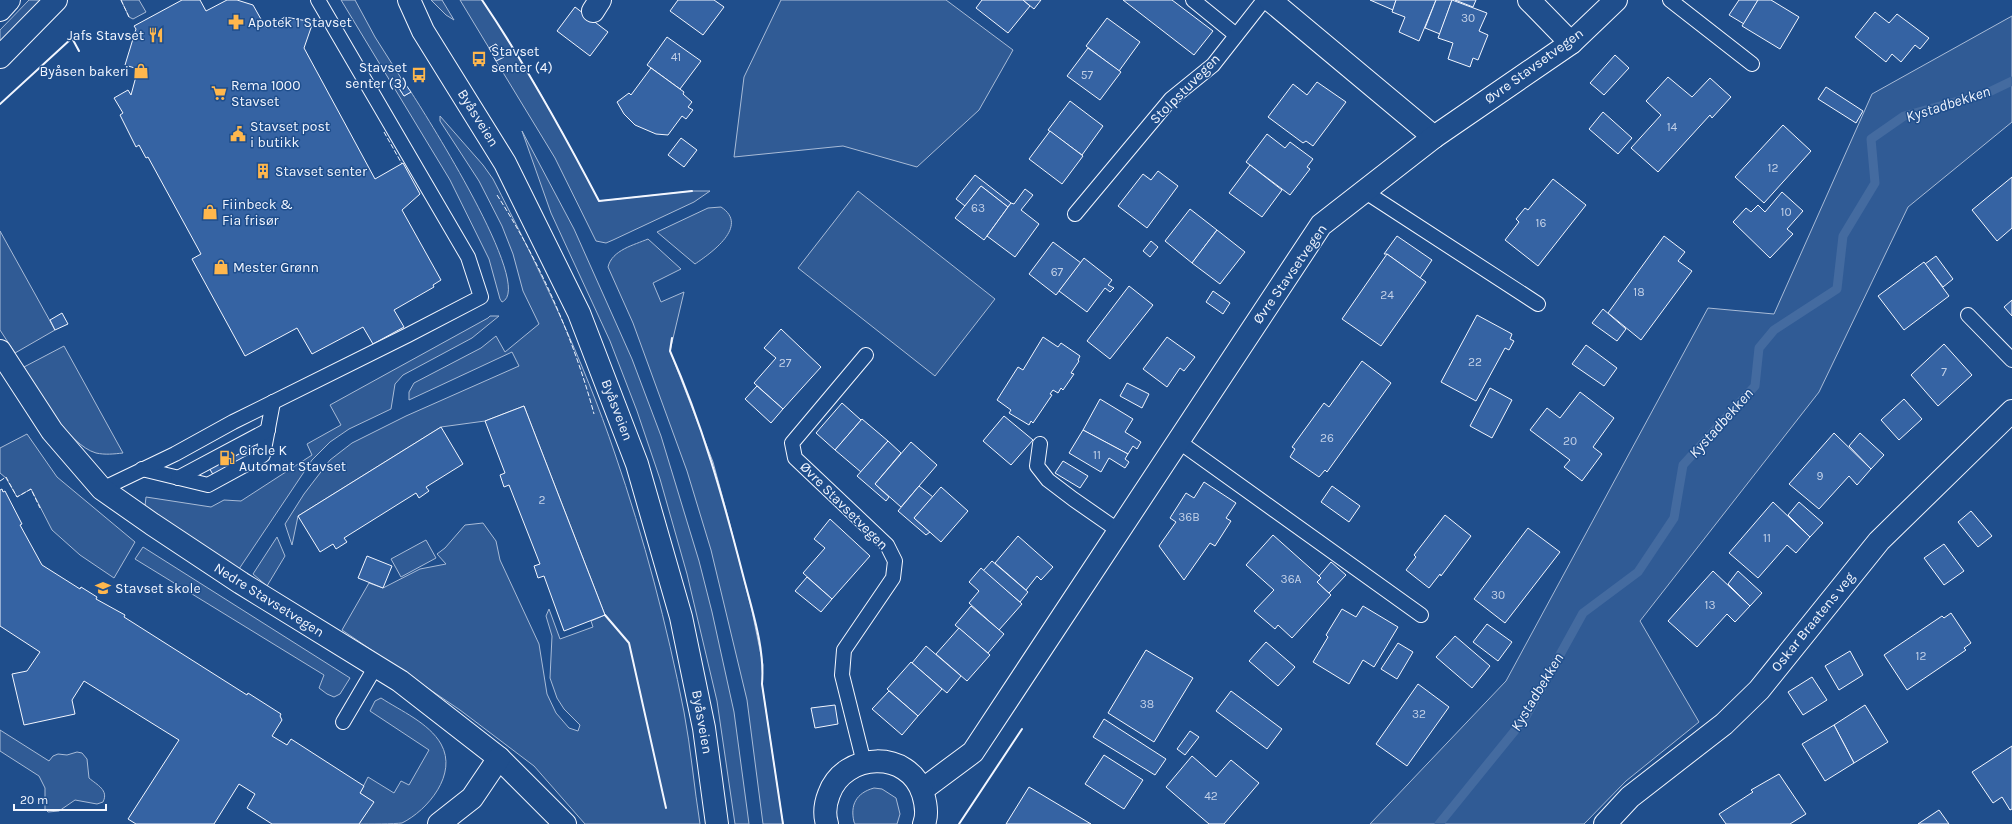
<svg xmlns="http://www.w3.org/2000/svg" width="2012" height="824" font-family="Karla,sans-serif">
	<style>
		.green { fill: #305b95; stroke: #a8bbd7 }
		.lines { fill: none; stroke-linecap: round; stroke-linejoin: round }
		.stream { stroke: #446ba0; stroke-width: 9 }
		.building { fill: #3563a3; stroke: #f2f6ff }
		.service-casing { stroke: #f2f6ff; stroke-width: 16 }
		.minor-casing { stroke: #f2f6ff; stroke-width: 24 }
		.tertiary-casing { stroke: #f2f6ff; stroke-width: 24 }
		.secondary-casing { stroke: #f2f6ff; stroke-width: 24 }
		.service { stroke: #1f4e8c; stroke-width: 14 }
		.minor { stroke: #1f4e8c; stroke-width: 22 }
		.tertiary { stroke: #1f4e8c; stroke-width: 22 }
		.secondary { stroke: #1f4e8c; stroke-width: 22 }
		.fence { stroke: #f2f6ff; stroke-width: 1; stroke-dasharray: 5 2; stroke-linecap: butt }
		.wall { stroke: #f2f6ff; stroke-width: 2 }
		.labels { text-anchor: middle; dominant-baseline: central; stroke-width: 3; stroke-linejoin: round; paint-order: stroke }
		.number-label { font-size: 12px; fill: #c3d1e8 }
		.poi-label { font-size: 14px; fill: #f2f6ff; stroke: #1f4e8c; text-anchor: start }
		.street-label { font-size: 14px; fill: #f2f6ff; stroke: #1f4e8c }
		.water-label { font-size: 15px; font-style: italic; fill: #f2f6ff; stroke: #1f4e8c }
	</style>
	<rect width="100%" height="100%" fill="#1f4e8c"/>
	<g class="green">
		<polygon points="29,0 40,0 0,44 0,30"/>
		<polygon points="121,0 139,0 146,12 133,19 129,17"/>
		<path d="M341,0H355L375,37L401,78L395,82L404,96L411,92C425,114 536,288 502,302L500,299L489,259L450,180Z"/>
		<polygon points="431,0 442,0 454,20 446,15"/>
		<path d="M460,0H482C526,65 563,132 599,201L692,191H710L694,202L613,240L606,243L596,241L555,158L496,61L504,57L496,44L489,48Z"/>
		<polygon points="781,0 946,0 1013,50 979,110 917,167 843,146 734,157 744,77"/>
		<polygon points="2012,16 2012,122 1908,207 1819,392 1640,621 1699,722 1626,781 1584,824 1370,824 1506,681 1708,308 1774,314 1872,94"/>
		<path d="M440,116L483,165L493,179C539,268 583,359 615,454C644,538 667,625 684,712C691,749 694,787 700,824H585L534,766L460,710L342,630L369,583L383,588L420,569L446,564L437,554L445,548L465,525L483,523L496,541L500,560L539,644L547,694L556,713L569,728L578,731L580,725L564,709L557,698L550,678L552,636L546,616L549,609L560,639L593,627L591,621L605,615L524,406L485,421L441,427L298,516L292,545L285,524L304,494L330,460L352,443L406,416L519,366L512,352L409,400V392L414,383L481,348L496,336L505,352L539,324L523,291L513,254L502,226L479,181L440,121Z"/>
		<polygon points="522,131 574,229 632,359 661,436 699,561 712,612 734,712 749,824 735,824 717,701 687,574 660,479 637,411 610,341 551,213"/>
		<polygon points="858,191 995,299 935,376 798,268"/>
		<path d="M721,207C750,226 711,253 695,264L657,232L708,208Z"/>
		<polygon points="0,231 55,330 15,353 0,330"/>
		<path d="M648,239L681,269L653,283L661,302L684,292L670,351L713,462L728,517L752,611L763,665L762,684L783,824H763L747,700L711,550L687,471L633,323L608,267C612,250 634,245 648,239Z"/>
		<polygon points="490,316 499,316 472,338 403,375 395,384 391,409 349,429 330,442 312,460 239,569 145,506 146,497 211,507 224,500 241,501 312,455 307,444 341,425 330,405 488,318"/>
		<path d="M64,346L123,453C114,454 105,455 96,453C68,445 38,391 24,367Z"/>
		<polygon points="27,434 57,477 135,542 114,578 80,555 52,530 31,489 17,497 6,478 0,473 0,448"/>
		<polygon points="277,537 285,556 267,586 253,574"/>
		<polygon points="426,540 436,558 401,577 391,559"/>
		<polygon points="143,547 350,678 340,694 334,697 327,694 319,688 324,675 135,559"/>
		<path d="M381,698C401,711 429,723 441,744C458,774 428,810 402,823C394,824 369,824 359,824L373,802L360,793L368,777L394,793L401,781L409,785L429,750L370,711L375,701Z"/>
		<path d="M0,730L49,761L53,756L58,754L67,755L77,752L82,753L87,759L89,778C97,785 109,790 103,802L97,804L75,800L59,811L48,812L45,809V788L39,776L0,751Z"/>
		<path d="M874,788L882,789L896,798L900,814L897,824H855L854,822C850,805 856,793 874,788Z"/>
	</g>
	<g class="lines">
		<polyline class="stream" points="1439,824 1525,718 1583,613 1638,572 1674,518 1683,465 1755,386 1759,348 1774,330 1837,289 1843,236 1875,183 1871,139 1904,116 1987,93 2012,81"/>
	</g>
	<g class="building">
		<polygon points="182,0 200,0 206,11 227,0 237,0 253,5 266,28 285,17 313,22 304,48 375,179 403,163 420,194 402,210 441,280 433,285 434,287 394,310 404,327 373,344 363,327 312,354 297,328 245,356 192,259 201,254 148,157 146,158 139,145 136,147 120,115 123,113 114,98 128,90 131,95 138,69 125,65 136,29 134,26"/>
		<polygon points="678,0 714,0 724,7 703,35 670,11"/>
		<polygon points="982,0 1023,0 1030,6 1008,33 976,8"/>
		<polygon points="1023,0 1041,0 1034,9"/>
		<polygon points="1123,0 1172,0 1213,31 1194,55"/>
		<polygon points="1370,0 1396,0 1393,10"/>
		<polygon points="1396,0 1436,0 1419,41 1399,32 1405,17 1392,12"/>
		<polygon points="1436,0 1452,0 1440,34 1425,28"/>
		<polygon points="1452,0 1487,13 1479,31 1488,35 1478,60 1473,58 1470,67 1448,59 1453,43 1438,38"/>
		<polygon points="1455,0 1476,0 1473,7"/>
		<polygon points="1739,0 1758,0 1744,24 1729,15"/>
		<polygon points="1758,0 1771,0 1799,17 1780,49 1742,26"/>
		<polygon points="575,7 608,32 590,56 557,31"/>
		<polygon points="1875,12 1889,23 1897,14 1929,38 1920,49 1915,45 1901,62 1892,54 1886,62 1855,37"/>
		<polygon points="1107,18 1140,42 1119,71 1086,46"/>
		<polygon points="667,37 701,61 680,89 647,65"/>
		<polygon points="496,44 504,57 496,61 489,48"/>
		<polygon points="1088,48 1121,72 1100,100 1067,76"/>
		<polygon points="1615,55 1629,68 1604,95 1590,83"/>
		<polygon points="651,68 684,92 683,94 692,102 688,107 693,110 686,119 682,116 668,135 656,134 635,125 624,114 617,102 629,93 631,95"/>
		<polygon points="1668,77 1692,97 1710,78 1731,97 1712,118 1710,115 1658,172 1631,148 1661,115 1646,101"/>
		<polygon points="401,78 411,92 404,96 395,82"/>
		<polygon points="1317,82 1346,102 1313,146 1306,141 1303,143 1268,117 1293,84 1307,95"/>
		<polygon points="1826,87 1863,111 1856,123 1818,99"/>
		<polygon points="1070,101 1103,126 1082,155 1048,130"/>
		<polygon points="1603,112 1632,138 1618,154 1589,129"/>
		<polygon points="1783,125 1811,151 1764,203 1735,177"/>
		<polygon points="1050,131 1083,156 1062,184 1029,159"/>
		<polygon points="1267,134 1285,148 1290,142 1313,159 1307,167 1310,169 1290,195 1246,162"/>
		<polygon points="681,138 697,150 684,167 668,155"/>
		<polygon points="1250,165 1282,190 1262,217 1229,193"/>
		<polygon points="1158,171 1178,186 1147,228 1118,206 1143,174 1151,180"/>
		<polygon points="975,175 1011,203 1008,207 981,186 965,206 956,199"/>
		<polygon points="2012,177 2012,228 1997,241 1972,210"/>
		<polygon points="1553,179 1586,205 1538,266 1505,240 1519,222 1516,219 1525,208 1528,210"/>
		<polygon points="981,186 1008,207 984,240 955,218"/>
		<polygon points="1025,189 1033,195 1021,210 1039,224 1015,257 987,236 1008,207 1011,203 1014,204"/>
		<polygon points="1782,192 1803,211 1787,229 1793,234 1770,258 1733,222 1746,208 1751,212 1758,205 1765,212"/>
		<polygon points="1190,209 1217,230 1192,263 1165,241"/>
		<polygon points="1217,230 1245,252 1220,284 1192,263"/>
		<polygon points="1397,236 1432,260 1420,278 1387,254 1384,254"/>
		<polygon points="1664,236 1685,252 1678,261 1692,271 1641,340 1608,313"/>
		<polygon points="1151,241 1158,247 1150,257 1143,251"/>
		<polygon points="1053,242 1081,263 1056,295 1029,274"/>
		<polygon points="1387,254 1426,282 1381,346 1342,319"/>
		<polygon points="1936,256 1953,279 1943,287 1925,264"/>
		<polygon points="1084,258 1112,280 1108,285 1114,288 1110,292 1105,288 1087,312 1059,291"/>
		<polygon points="1924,262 1949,296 1904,330 1878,296"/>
		<polygon points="1129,286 1153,305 1110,359 1087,341"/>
		<polygon points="1213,291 1230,303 1223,314 1206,302"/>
		<polygon points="2012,300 2012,316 2004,307"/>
		<polygon points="1603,309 1626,329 1617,341 1592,323"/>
		<polygon points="62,313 68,324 55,330 50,320"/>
		<polygon points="1477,315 1512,334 1510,339 1514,341 1509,350 1505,348 1476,401 1441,382"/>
		<polygon points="781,329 821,367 783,409 754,383 776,358 764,348"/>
		<polygon points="1043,337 1058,347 1061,343 1080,356 1078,360 1079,361 1071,373 1074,374 1063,390 1061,388 1058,393 1053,390 1050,394 1052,395 1033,423 1031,421 1029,425 1009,413 1011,410 997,400 1018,367 1023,370"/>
		<polygon points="1167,337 1195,357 1184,371 1180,368 1167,387 1143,369"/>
		<polygon points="1944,344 1972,375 1938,406 1911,375"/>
		<polygon points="1586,345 1617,368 1604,386 1572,364"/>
		<polygon points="1362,361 1391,383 1327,472 1325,470 1319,477 1290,457 1295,449 1292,447 1324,403 1329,407"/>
		<polygon points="1127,383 1149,394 1142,408 1120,396"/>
		<polygon points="757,386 783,409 771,423 745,399"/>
		<polygon points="1490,388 1512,400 1492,438 1470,426"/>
		<polygon points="1580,392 1614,418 1593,447 1602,454 1582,481 1564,467 1570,460 1530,430 1547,408 1560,418"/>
		<polygon points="1100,399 1133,419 1125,432 1141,442 1137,449 1133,446 1128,454 1083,430"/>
		<polygon points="1904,399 1922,419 1899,440 1881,420"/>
		<polygon points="842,403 861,420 835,450 816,433"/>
		<polygon points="524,406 605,615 564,631 544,576 538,578 534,566 540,564 509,485 504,487 500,475 505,473 485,421"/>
		<polygon points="1004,416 1033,440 1011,465 983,441"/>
		<polygon points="862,419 888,441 861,472 835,450"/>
		<polygon points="441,427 463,464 426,487 429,491 419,498 416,493 344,538 347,542 336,549 333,544 320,552 298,516"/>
		<polygon points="1083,430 1128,454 1125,459 1129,462 1125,468 1109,458 1101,472 1069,453"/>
		<polygon points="1834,433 1871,469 1857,485 1849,476 1819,509 1789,484"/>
		<polygon points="1860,433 1884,455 1871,469 1849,446"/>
		<polygon points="237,440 252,466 219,485 204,459"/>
		<polygon points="888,441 901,453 875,484 889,497 886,501 857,476"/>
		<polygon points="911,442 937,465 901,507 875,484"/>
		<polygon points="1063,461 1088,476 1080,488 1055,473"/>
		<polygon points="1204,482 1236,503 1226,518 1231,521 1215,546 1210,543 1184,580 1159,546 1176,522 1170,518 1186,493 1194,498"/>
		<polygon points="919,486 933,497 914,518 930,532 926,535 898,511"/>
		<polygon points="1332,486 1360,506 1349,522 1321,502"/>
		<polygon points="941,487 968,511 941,542 914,518"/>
		<polygon points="2,489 3,492 5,491 22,524 20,525 42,565 80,589 81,587 97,597 96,599 125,615 124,617 247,695 248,693 281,714 280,716 282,720 272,736 287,745 291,739 364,786 360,793 374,802 359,824 272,824 247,808 255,794 239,784 214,824 136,824 128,819 179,740 84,681 72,700 75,714 24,725 12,674 27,671 40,652 0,626 0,490"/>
		<polygon points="1773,502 1810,537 1796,553 1787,545 1758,578 1729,553"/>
		<polygon points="1799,502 1823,523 1810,537 1788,515"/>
		<polygon points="1971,511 1992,536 1978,547 1958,522"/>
		<polygon points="1445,515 1471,536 1441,576 1440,574 1429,588 1406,570 1416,557 1414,555"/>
		<polygon points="830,519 870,556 832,599 803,573 825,548 814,539"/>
		<polygon points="1528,528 1560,552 1505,623 1474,599"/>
		<polygon points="1273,535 1319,576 1321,578 1317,582 1331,595 1292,638 1278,625 1275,629 1254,611 1274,590 1246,565"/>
		<polygon points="1018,536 1053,567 1041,580 1037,576 1026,590 995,563"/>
		<polygon points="1944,544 1964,571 1944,585 1924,558"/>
		<polygon points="367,556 392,566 383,588 358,578"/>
		<polygon points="992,561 1028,592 1020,602 983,571"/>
		<polygon points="1331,562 1346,575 1329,593 1317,582 1321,578 1319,576"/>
		<polygon points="981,568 1022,604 999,630 969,603 979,591 969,582"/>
		<polygon points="1713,571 1750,606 1735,622 1727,614 1697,647 1668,621"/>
		<polygon points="1738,571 1762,593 1750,606 1728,584"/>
		<polygon points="807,577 832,599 821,612 795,591"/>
		<polygon points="971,606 1004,634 988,653 955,625"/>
		<polygon points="1363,606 1398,627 1374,667 1363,660 1349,684 1313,662 1328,637 1326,635 1342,609 1356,617"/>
		<polygon points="1951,613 1971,643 1964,648 1966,650 1907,690 1884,655 1942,616 1944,618"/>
		<polygon points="1487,624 1512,642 1498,661 1473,642"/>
		<polygon points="959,628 990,655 967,681 936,654"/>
		<polygon points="1455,636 1490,666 1472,688 1436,657"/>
		<polygon points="1266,642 1295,667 1278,686 1249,661"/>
		<polygon points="1398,643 1413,652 1397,679 1381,669"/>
		<polygon points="926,646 961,676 947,693 912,663"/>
		<polygon points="1146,650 1193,678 1154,742 1108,713"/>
		<polygon points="1850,651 1863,675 1839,690 1825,666"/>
		<polygon points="911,662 942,689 918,716 887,689"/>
		<polygon points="1812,677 1827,700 1803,715 1788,692"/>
		<polygon points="1418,684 1449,707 1407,766 1376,744"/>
		<polygon points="889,691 918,716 902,735 872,709"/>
		<polygon points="1231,691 1282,729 1267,749 1216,711"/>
		<polygon points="835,705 838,724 815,728 811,708"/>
		<polygon points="1865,705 1888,742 1854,763 1834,725"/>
		<polygon points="1104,719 1166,759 1155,775 1093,737"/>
		<polygon points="1834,725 1854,763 1825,781 1802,744"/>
		<polygon points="1190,731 1199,737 1185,755 1177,749"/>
		<polygon points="2012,746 2012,809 2010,810 2002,797 1993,803 1972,772"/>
		<polygon points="1104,755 1143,780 1124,809 1085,784"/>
		<polygon points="1192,756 1216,777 1231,760 1259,783 1224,824 1209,824 1166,787"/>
		<polygon points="1779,774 1806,814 1790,824 1726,824 1719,814 1753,792 1751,790"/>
		<polygon points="1029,787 1091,824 1006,824"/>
		<polygon points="1939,810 1949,824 1918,824"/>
	</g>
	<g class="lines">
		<defs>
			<g id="service">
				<polyline points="1193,0 1236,35"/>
				<polyline points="1670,0 1752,64"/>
				<polyline points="1364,191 1538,304"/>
				<polyline points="1075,214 1171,99 1213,65 1264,0"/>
				<polyline points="1968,315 2012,360"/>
				<polyline points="1178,441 1421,615"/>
				<polyline points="1040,444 1037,466 1048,480 1073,499 1119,531"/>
				<polyline points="142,469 208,485 263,455 273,402"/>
				<polyline points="178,478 268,430"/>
				<polyline points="102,489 175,454 233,422 408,335 481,297 468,257 318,0"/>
				<polyline points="343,722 376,666"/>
				<polyline points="864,763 842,675 844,650 893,578 895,561 887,545 795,458 792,443 866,355"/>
			</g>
			<g id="minor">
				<polyline points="1270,0 1434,137"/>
				<polyline points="1529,0 1571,43"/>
				<polyline points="593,11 600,0"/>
				<polyline points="0,351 52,431 102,489 152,524 241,583 400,681 499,758 565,824"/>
				<polyline points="922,790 973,752 1321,225 1434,137 1571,43 1616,0"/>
				<polyline points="439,824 472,798 499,758"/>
				<path d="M827,824C824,814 825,804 829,794C844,752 909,749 923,794C926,804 928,814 924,824"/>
				<polyline points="1605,824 1630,797 1724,724 1759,690 1879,541 2012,411"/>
			</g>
			<g id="tertiary">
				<polyline points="0,10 9,0"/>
				<polyline points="0,57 56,0"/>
			</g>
			<polyline id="secondary" points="409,0 423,31 505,163 579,313 637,464 681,617 704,728 717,824"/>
		</defs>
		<use href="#service" class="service-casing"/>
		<use href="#minor" class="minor-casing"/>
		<use href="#tertiary" class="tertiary-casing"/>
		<use href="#secondary" class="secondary-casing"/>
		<use href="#service" class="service"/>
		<use href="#minor" class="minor"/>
		<use href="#tertiary" class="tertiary"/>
		<use href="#secondary" class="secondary"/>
		<g class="fence">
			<polyline points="121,0 129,17"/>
			<polyline points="384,132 402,164"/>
			<path d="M497,195C539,260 574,339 594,414"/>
			<polyline points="0,481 6,477 17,497 31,489 40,508"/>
		</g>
		<g class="wall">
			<path d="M482,0C526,65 563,132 599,201L692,191"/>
			<polyline points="0,104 72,38 79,51"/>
			<path d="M672,338L670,351C702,423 723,498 743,575C752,610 765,648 762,684L783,824"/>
			<polyline points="605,615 629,643 666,808"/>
			<polyline points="959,824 1022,729"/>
		</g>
	</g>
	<defs>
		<symbol id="pharmacy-bare" viewBox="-9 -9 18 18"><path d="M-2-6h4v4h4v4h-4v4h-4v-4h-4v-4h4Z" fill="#ffb74d" stroke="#1f4e8c" stroke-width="2.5" paint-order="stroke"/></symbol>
		<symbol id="restaurant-bare" viewBox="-9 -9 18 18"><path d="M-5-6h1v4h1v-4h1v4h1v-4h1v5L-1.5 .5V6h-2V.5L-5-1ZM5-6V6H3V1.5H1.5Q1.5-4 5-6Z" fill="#ffb74d" stroke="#1f4e8c" stroke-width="2.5" paint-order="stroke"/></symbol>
		<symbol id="bus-bare" viewBox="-9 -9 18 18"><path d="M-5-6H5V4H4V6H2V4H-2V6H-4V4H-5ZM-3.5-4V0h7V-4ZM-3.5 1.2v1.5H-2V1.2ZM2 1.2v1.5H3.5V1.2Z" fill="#ffb74d" stroke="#1f4e8c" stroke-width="2.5" paint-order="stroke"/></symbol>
		<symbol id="shop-bare" viewBox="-9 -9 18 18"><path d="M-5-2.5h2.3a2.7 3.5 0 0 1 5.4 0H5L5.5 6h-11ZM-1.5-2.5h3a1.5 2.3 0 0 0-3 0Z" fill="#ffb74d" stroke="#1f4e8c" stroke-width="2.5" paint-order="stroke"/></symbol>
		<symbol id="supermarket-bare" viewBox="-9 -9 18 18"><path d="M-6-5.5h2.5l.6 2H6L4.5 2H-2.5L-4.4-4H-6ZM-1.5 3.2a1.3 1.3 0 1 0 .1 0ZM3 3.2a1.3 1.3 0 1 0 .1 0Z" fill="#ffb74d" stroke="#1f4e8c" stroke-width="2.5" paint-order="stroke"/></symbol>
		<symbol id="civic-bare" viewBox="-9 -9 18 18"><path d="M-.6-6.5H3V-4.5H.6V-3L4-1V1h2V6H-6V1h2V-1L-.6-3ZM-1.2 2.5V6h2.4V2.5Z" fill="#ffb74d" stroke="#1f4e8c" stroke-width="2.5" paint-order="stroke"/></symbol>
		<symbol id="building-bare" viewBox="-9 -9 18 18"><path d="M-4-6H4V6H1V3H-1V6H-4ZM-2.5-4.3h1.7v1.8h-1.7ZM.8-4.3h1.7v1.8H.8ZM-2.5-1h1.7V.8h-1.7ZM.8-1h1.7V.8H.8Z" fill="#ffb74d" stroke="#1f4e8c" stroke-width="2.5" paint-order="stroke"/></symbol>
		<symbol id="fuel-bare" viewBox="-9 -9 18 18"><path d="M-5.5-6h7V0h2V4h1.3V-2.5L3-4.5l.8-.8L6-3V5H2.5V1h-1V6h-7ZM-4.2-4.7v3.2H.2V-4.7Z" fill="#ffb74d" stroke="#1f4e8c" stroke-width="2.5" paint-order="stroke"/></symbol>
		<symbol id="school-bare" viewBox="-9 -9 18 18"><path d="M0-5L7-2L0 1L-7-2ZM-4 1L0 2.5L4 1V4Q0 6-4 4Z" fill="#ffb74d" stroke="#1f4e8c" stroke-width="2.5" paint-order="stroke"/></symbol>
	</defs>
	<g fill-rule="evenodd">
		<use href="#pharmacy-bare" x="225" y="11" width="22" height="22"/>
		<use href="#restaurant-bare" x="145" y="24" width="22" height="22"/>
		<use href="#bus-bare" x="468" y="48" width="22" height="22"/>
		<use href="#shop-bare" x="130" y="60" width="22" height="22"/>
		<use href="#bus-bare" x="408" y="64" width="22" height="22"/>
		<use href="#supermarket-bare" x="208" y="82" width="22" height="22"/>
		<use href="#civic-bare" x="227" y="123" width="22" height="22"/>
		<use href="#building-bare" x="252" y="160" width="22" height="22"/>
		<use href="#shop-bare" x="199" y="201" width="22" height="22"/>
		<use href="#shop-bare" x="210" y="256" width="22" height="22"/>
		<use href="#fuel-bare" x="216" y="447" width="22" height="22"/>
		<use href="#school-bare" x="92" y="577" width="22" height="22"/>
	</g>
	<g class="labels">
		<g class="number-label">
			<text x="1468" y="18">30</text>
			<text x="676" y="57">41</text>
			<text x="1087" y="75">57</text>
			<text x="1672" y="127">14</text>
			<text x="1773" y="168">12</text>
			<text x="978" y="208">63</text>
			<text x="1786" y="212">10</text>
			<text x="1541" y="223">16</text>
			<text x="1057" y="272">67</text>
			<text x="1639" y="292">18</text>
			<text x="1387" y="295">24</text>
			<text x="1475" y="362">22</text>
			<text x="785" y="363">27</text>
			<text x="1944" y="372">7</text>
			<text x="1327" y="438">26</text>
			<text x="1570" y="441">20</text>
			<text x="1097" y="455">11</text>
			<text x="1820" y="476">9</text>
			<text x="542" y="500">2</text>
			<text x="1189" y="517">36B</text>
			<text x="1767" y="538">11</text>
			<text x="1291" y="579">36A</text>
			<text x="1498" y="595">30</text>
			<text x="1710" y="605">13</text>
			<text x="1921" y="656">12</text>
			<text x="1147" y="704">38</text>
			<text x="1419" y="714">32</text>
			<text x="1211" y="796">42</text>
		</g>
		<g class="poi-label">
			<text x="248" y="22">Apotek 1 Stavset</text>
			<text x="144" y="35" text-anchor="end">Jafs Stavset</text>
			<text x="491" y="51">Stavset<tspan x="491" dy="16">senter (4)</tspan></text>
			<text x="407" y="67" text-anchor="end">Stavset<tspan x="407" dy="16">senter (3)</tspan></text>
			<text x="129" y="71" text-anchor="end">Byåsen bakeri</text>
			<text x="231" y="85">Rema 1000<tspan x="231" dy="16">Stavset</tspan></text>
			<text x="250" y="126">Stavset post<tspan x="250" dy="16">i butikk</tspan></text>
			<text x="275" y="171">Stavset senter</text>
			<text x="222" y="204">Fiinbeck &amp;<tspan x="222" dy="16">Fia frisør</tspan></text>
			<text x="233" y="267">Mester Grønn</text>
			<text x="239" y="450">Circle K<tspan x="239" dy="16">Automat Stavset</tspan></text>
			<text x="115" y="588">Stavset skole</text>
		</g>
		<g class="street-label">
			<text transform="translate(1534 66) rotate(-36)">Øvre Stavsetvegen</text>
			<text transform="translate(1185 89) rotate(-45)">Stolpstuvegen</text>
			<text transform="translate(478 118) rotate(58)">Byåsveien</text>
			<text transform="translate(1290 274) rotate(-55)">Øvre Stavsetvegen</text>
			<text transform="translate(617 410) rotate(69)">Byåsveien</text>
			<text transform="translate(844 506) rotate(45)">Øvre Stavsetvegen</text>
			<text transform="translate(269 600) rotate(32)">Nedre Stavsetvegen</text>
			<text transform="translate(1813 622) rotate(-51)">Oskar Braatens veg</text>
			<text transform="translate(702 722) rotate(80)">Byåsveien</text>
		</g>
		<g class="water-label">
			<text transform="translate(1948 104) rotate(-18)">Kystadbekken</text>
			<text transform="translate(1721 423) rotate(-48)">Kystadbekken</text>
			<text transform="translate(1537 692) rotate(-59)">Kystadbekken</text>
		</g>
	</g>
	<path d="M14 804v6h92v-6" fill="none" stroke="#f2f6ff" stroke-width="2"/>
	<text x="20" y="804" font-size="12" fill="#f2f6ff" stroke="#1f4e8c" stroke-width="3" paint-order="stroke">20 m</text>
</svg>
